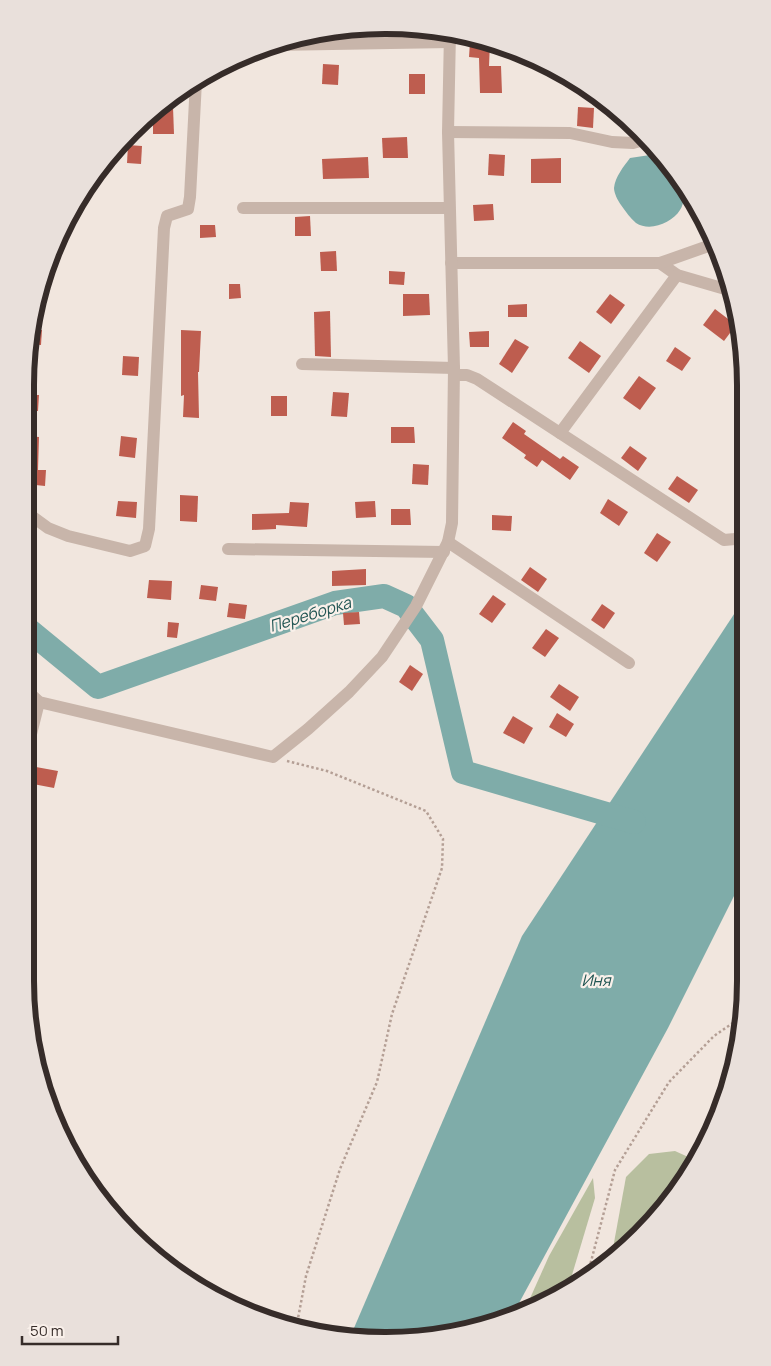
<svg xmlns="http://www.w3.org/2000/svg" width="771" height="1366" font-family="Manrope,sans-serif">
	<style>
		.green { fill: #b8bf9f }
		.water { fill: #7faca9 }
		.lines { fill: none; stroke-linecap: round; stroke-linejoin: round }
		.river { stroke: #7faca9; stroke-width: 24 }
		.building { fill: #be5d4f }
		.path { stroke: #b49f95; stroke-width: 2.5; stroke-dasharray: 2.5 2.5; stroke-linecap: butt }
		.minor { stroke: #c8b5aa; stroke-width: 12 }
		.labels { text-anchor: middle; dominant-baseline: central; stroke-width: 4.5; stroke-linejoin: round; paint-order: stroke }
		.water-label { font-size: 16px; font-style: italic; fill: #215553; stroke: #f9f0ea }
		.rim { fill: none; stroke: #362c29; stroke-width: 6 }
	</style>
	<rect width="100%" height="100%" fill="#f1e6de"/>
	<g class="green">
		<polygon points="675,1151 697,1161 623,1252 611,1259 626,1177 649,1154"/>
		<polygon points="593,1178 595,1198 569,1285 523,1314 549,1256"/>
	</g>
	<g class="water">
		<path d="M650,155L664,159L684,184C684,192 685,203 680,210C672,223 650,232 636,223C630,218 626,212 621,205C618,201 614,193 614,188C615,177 624,166 630,158Z"/>
		<polygon points="744,599 745,874 668,1028 512,1316 409,1340 351,1335 522,936"/>
	</g>
	<g class="lines">
		<polyline class="river" points="25,627 98,687 335,603 384,596 406,606 432,640 463,772 634,822"/>
	</g>
	<g class="building">
		<polygon points="470,42 490,42 489,66 501,66 502,93 480,93 479,58 469,57"/>
		<polygon points="323,64 339,65 338,85 322,84"/>
		<rect x="409" y="74" width="16" height="20"/>
		<polygon points="158,107 173,107 174,134 153,134 153,112"/>
		<polygon points="578,107 594,108 593,128 577,126"/>
		<polygon points="407,137 408,158 383,158 382,138"/>
		<polygon points="128,145 142,146 141,164 127,163"/>
		<polygon points="489,154 505,155 504,176 488,175"/>
		<polygon points="368,157 369,178 323,179 322,159"/>
		<polygon points="561,158 561,183 531,183 531,159"/>
		<polygon points="493,204 494,220 474,221 473,205"/>
		<polygon points="310,216 311,236 295,236 295,217"/>
		<polygon points="200,225 215,225 216,237 200,238"/>
		<polygon points="336,251 337,271 321,271 320,252"/>
		<polygon points="389,271 405,272 404,285 389,284"/>
		<polygon points="229,284 240,284 241,298 229,299"/>
		<polygon points="403,294 429,294 430,315 403,316"/>
		<polygon points="610,294 625,305 611,324 596,312"/>
		<polygon points="527,304 527,317 508,317 508,305"/>
		<polygon points="715,309 736,325 724,341 703,325"/>
		<polygon points="330,311 331,357 315,356 314,312"/>
		<polygon points="31,329 42,330 41,345 29,344"/>
		<polygon points="181,330 201,331 199,372 198,372 199,418 183,417 184,395 181,396"/>
		<polygon points="489,331 489,347 470,347 469,332"/>
		<polygon points="515,339 529,347 512,373 499,364"/>
		<polygon points="580,341 601,356 589,373 568,358"/>
		<polygon points="675,347 691,358 682,371 666,361"/>
		<polygon points="123,356 139,357 138,376 122,375"/>
		<polygon points="639,376 656,388 640,410 623,398"/>
		<polygon points="333,392 349,393 347,417 331,416"/>
		<polygon points="26,395 39,395 38,411 26,411"/>
		<rect x="271" y="396" width="16" height="20"/>
		<polygon points="513,422 526,431 524,434 560,459 563,456 579,467 570,480 542,460 537,467 524,458 526,455 502,438"/>
		<polygon points="391,427 414,427 415,443 391,443"/>
		<polygon points="26,436 39,437 38,470 46,470 45,486 26,484"/>
		<polygon points="121,436 137,438 135,458 119,456"/>
		<polygon points="630,446 647,458 638,471 621,458"/>
		<polygon points="413,464 429,465 428,485 412,484"/>
		<polygon points="677,476 698,490 689,503 668,489"/>
		<polygon points="180,495 198,496 197,522 180,521"/>
		<polygon points="608,499 628,512 619,526 600,513"/>
		<polygon points="118,501 137,502 136,518 116,516"/>
		<polygon points="375,501 376,517 356,518 355,502"/>
		<polygon points="290,502 309,503 307,527 276,525 276,529 252,530 252,514 289,513"/>
		<polygon points="391,509 410,509 411,525 391,525"/>
		<polygon points="492,515 512,516 511,531 492,530"/>
		<polygon points="657,533 671,542 657,562 644,553"/>
		<polygon points="530,567 547,579 538,592 521,580"/>
		<polygon points="366,569 366,585 332,586 332,571"/>
		<polygon points="149,580 172,581 171,600 147,598"/>
		<polygon points="201,585 218,587 216,601 199,599"/>
		<polygon points="493,595 506,604 492,623 479,614"/>
		<polygon points="229,603 247,605 245,619 227,617"/>
		<polygon points="602,604 615,613 604,629 591,620"/>
		<polygon points="359,612 360,624 344,625 343,613"/>
		<polygon points="168,622 179,623 177,638 167,637"/>
		<polygon points="546,629 559,638 545,657 532,648"/>
		<polygon points="410,665 423,674 412,691 399,682"/>
		<polygon points="559,684 579,697 570,711 550,697"/>
		<polygon points="557,713 574,724 566,737 549,727"/>
		<polygon points="513,716 533,728 524,744 503,733"/>
		<polygon points="36,767 58,771 54,788 33,784"/>
	</g>
	<g class="lines">
		<g class="path">
			<polyline points="287,761 327,771 426,811 443,839 442,868 392,1014 377,1082 340,1169 306,1276 296,1329"/>
			<polyline points="588,1273 615,1170 669,1082 714,1036 743,1016"/>
		</g>
		<g class="minor">
			<polyline points="273,45 450,42"/>
			<polyline points="448,132 570,133 612,142 633,143 647,139"/>
			<polyline points="243,208 449,208"/>
			<polyline points="451,263 660,263 677,275 732,291"/>
			<polyline points="660,263 714,244"/>
			<polyline points="302,364 454,368"/>
			<polyline points="454,375 467,375 477,379 724,540 735,539 744,535"/>
			<polyline points="560,433 677,275"/>
			<polyline points="26,512 48,528 68,536 130,551 145,546 149,529 164,228 167,216 188,209 190,197 196,81"/>
			<polyline points="448,542 629,663"/>
			<polyline points="228,549 444,552"/>
			<polyline points="25,689 39,702 273,757 308,729 349,692 382,657 416,606 448,542 452,523 454,368 448,132 450,32"/>
			<polyline points="25,758 39,702"/>
		</g>
	</g>
	<g class="labels">
		<g class="water-label">
			<text transform="translate(310 614) rotate(-17)">Переборка</text>
			<text x="596" y="980">Иня</text>
		</g>
	</g>
	<path d="M0 0H771V1366H0ZM385 34H386A351 351 0 0 1 737 385V981A351 351 0 0 1 386 1332H385A351 351 0 0 1 34 981V385A351 351 0 0 1 385 34Z" fill="#e9e0db" fill-rule="evenodd"/>
	<path class="rim" d="M385 34H386A351 351 0 0 1 737 385V981A351 351 0 0 1 386 1332H385A351 351 0 0 1 34 981V385A351 351 0 0 1 385 34Z"/>
	<path d="M22 1336v8h96v-8" fill="none" stroke="#362c29" stroke-width="2.5"/>
	<text x="30" y="1336" font-size="15" fill="#362c29" stroke="#f9f0ea" stroke-width="4" paint-order="stroke">50 m</text>
</svg>
